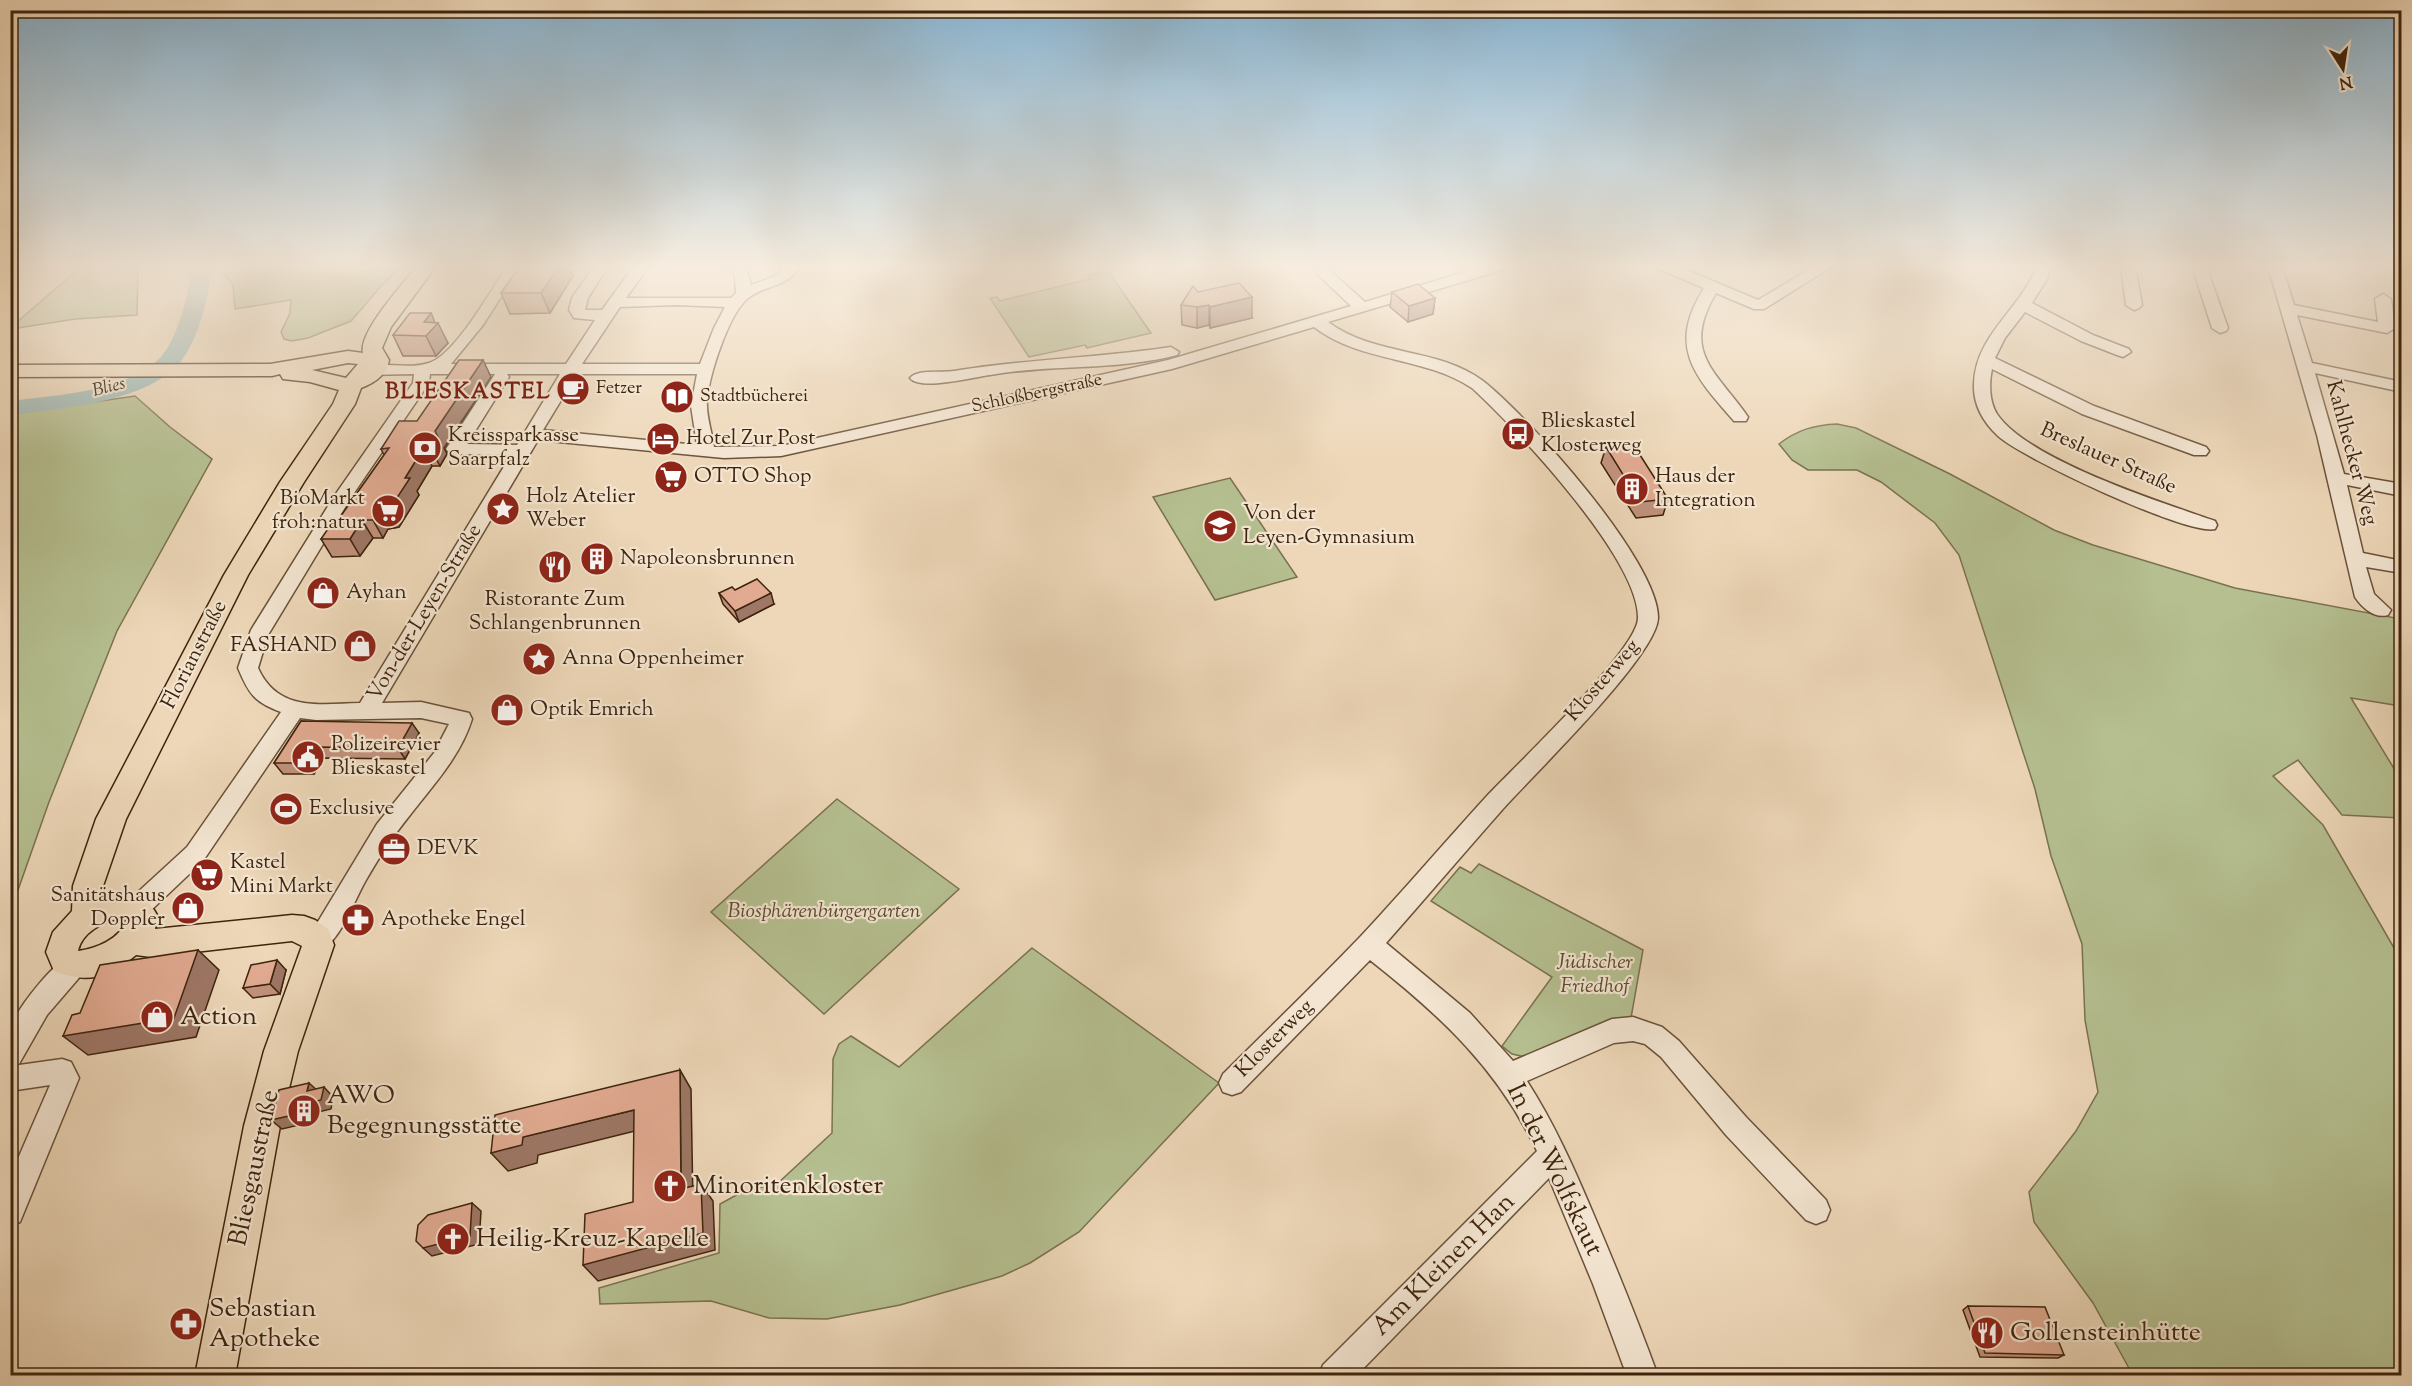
<svg xmlns="http://www.w3.org/2000/svg" width="2412" height="1386" font-family="'Sorts Mill Goudy',serif">
	<style>
		.green { fill: #b5bf90; stroke: #7a724e; stroke-width: 1.5 }
		.lines { fill: none; stroke-linecap: round; stroke-linejoin: round }
		.river { fill: #9ab8b6; fill-rule: evenodd }
		.minor-casing { stroke: #6a5138; stroke-width: 3 }
		.major-casing { stroke: #3e240d; stroke-width: 3 }
		.minor { fill: #f3e5d1; fill-rule: evenodd }
		.major { fill: #edd7b8; fill-rule: evenodd }
		.wall { fill: #c2927d; stroke: #3e240d; stroke-width: 1.5 }
		.shaded-wall { fill: #9e7766; stroke: #3e240d; stroke-width: 1.5 }
		.building { fill: #e1aa91; stroke: #3e240d; stroke-width: 1.5 }
		.labels { text-anchor: middle; dominant-baseline: central; stroke-width: 4.5; stroke-linejoin: round; paint-order: stroke }
		.far-water-label { font-size: 18px; font-style: italic; fill: #554937; stroke: #f3e5d1 }
		.far-poi-label { font-size: 18px; fill: #3e240d; stroke: #f3e5d1; text-anchor: start }
		.far-street-label { font-size: 18px; fill: #3e240d; stroke: #f3e5d1 }
		.poi-label { font-size: 21px; fill: #3e240d; stroke: #f3e5d1; text-anchor: start }
		.street-label { font-size: 21px; fill: #3e240d; stroke: #f3e5d1 }
		.park-label { font-size: 21px; font-style: italic; fill: #5c4b2e; stroke: #f3e5d1 }
		.far-district-label { font-size: 22px; font-weight: bold; letter-spacing: 1.5px; fill: #7a1f14; stroke: #f3e5d1 }
		.near-poi-label { font-size: 26px; fill: #3e240d; stroke: #f3e5d1; text-anchor: start }
		.near-street-label { font-size: 26px; fill: #3e240d; stroke: #f3e5d1 }
	</style>
	<rect width="100%" height="100%" fill="#edd7b8"/>
	<filter id="stains"><feTurbulence type="fractalNoise" baseFrequency=".00333" numOctaves="4"/><feColorMatrix values="0 0 0 0 .2 0 0 0 0 .09 0 0 0 0 .02 0 0 0 .5 -.17"/></filter>
	<radialGradient id="worn" r=".72"><stop offset=".6" stop-color="#630" stop-opacity="0"/><stop offset="1" stop-color="#630" stop-opacity=".3"/></radialGradient>
	<g class="green">
		<polygon points="82,266 138,266 137,315 75,319 11,329 11,327"/>
		<polygon points="217,266 403,266 382,285 351,321 308,338 292,341 284,339 281,332 290,313 291,300 235,309 233,285"/>
		<polygon points="1108,271 1151,333 1087,348 1085,345 1029,357 990,298 997,297 1000,301 1090,279 1088,275"/>
		<polygon points="135,396 170,427 212,459 117,631 49,802 11,910 11,414"/>
		<path d="M1837,424L1856,428L1950,474L2054,530L2093,545L2235,588L2401,619V706L2351,698L2401,780V818L2342,815L2298,760L2273,776L2323,825L2401,960V1375H2129L2130,1370L2093,1303L2034,1222L2029,1192L2076,1131L2098,1092L2085,1020L2082,944L2051,856L2035,789L1959,555L1935,523L1881,482L1857,470H1808L1792,460L1779,444C1797,430 1814,425 1837,424Z"/>
		<polygon points="1230,478 1297,577 1215,600 1153,497"/>
		<polygon points="837,799 959,889 824,1014 711,912"/>
		<polygon points="1479,864 1643,950 1631,1018 1525,1057 1512,1054 1502,1046 1552,977 1431,901 1460,867 1471,873"/>
		<polygon points="1032,948 1219,1083 1079,1232 1030,1263 1002,1276 900,1305 827,1319 769,1318 711,1301 600,1304 599,1288 719,1253 720,1204 742,1192 778,1183 832,1133 833,1059 839,1044 851,1036 899,1067"/>
	</g>
	<g class="lines">
		<path class="river" d="M181,266H202L210,275C208,303 195,350 174,369C134,404 61,408 10,415V401C56,395 126,392 160,358C176,341 188,299 190,276Z"/>
		<defs>
			<g id="minor">
				<path d="M507,266H521L483,325L451,364H566L595,320L574,318L569,310L572,298L594,266H608L588,298L585,310H602L634,266H649L626,298H731L736,293L735,275L724,266H741L747,270L751,285L773,277L787,266H801C786,289 765,284 747,299C728,316 709,375 707,401C706,416 712,432 714,447L781,446L1168,360L1351,306L1309,266H1325L1365,302L1485,266H1508L1506,269L1328,322C1375,357 1438,347 1483,381C1528,416 1659,562 1658,618C1657,656 1531,777 1502,810C1463,854 1425,899 1386,943L1470,1013L1513,1061L1612,1019L1633,1017L1662,1027L1679,1041L1746,1117L1826,1200L1830,1210L1826,1220L1816,1224L1806,1220L1726,1135L1661,1057L1645,1044L1633,1041L1614,1043L1527,1081C1554,1123 1574,1168 1593,1213C1616,1267 1638,1321 1658,1376H1627L1593,1284L1549,1178L1356,1376H1319L1323,1365L1537,1151C1498,1069 1441,1016 1370,960L1241,1092L1232,1095L1223,1092L1219,1083L1223,1074C1269,1028 1316,983 1361,936C1404,890 1444,843 1486,797C1513,768 1638,650 1638,618C1639,559 1516,428 1472,388C1424,356 1361,363 1314,327L1172,369L781,456L724,458L538,440L382,703L421,702L469,713L472,719C460,757 434,784 410,815C394,835 379,857 366,880C356,897 342,936 326,946C319,951 315,949 308,946L305,939L319,920L377,824L434,753L449,724L421,718L316,720L300,718L203,861L145,916L136,919L127,916L124,909L127,902L187,847L281,712C254,702 249,694 238,668L251,630L335,495L413,383L414,374L366,375L358,370L360,367C383,361 408,370 429,363C455,355 492,289 507,266ZM676,305L725,307L714,328L700,364H582L620,307ZM430,374H495L446,449L449,453L455,454L511,455L360,703C319,704 278,712 258,668L268,635L352,496L429,383ZM507,374H560L517,445L467,444L509,377ZM577,374H697L691,406L697,445L543,430Z"/>
				<path d="M1657,266H1677L1758,300L1815,266H1833L1764,309H1754L1716,293C1680,353 1717,372 1748,417L1746,421H1734C1694,375 1667,347 1704,288L1659,269Z"/>
				<path d="M2037,266H2051L2047,279L2032,303L2093,335L2129,349L2131,352L2123,357L2117,355L2081,341L2025,312L2005,338L1995,358L2094,406L2206,447L2209,451L2206,455H2194L2082,414L1992,369C1989,383 1989,401 1997,414C2028,460 2161,502 2215,521L2217,525L2215,529C2188,536 2022,458 1998,436C1983,422 1973,404 1974,384C1975,335 2022,308 2037,266Z"/>
				<polygon points="2121,266 2135,266 2142,305 2139,308 2134,310 2126,305"/>
				<polygon points="2192,266 2206,266 2228,328 2226,331 2220,333 2212,328"/>
				<path d="M2268,266H2282L2294,305L2378,322L2375,299L2383,294L2391,299L2395,328L2387,333L2297,315L2312,363L2402,382V392L2315,373L2344,474L2402,484V496L2347,485L2363,553L2402,561V573L2366,567L2374,594L2391,610L2388,615C2375,619 2362,608 2355,597L2317,435Z"/>
				<path d="M1171,347L1179,352L1177,355C1115,371 1051,364 990,375C974,377 920,391 910,378C917,369 942,373 954,371C1026,359 1099,358 1171,347Z"/>
				<path d="M75,953L84,956L87,964L84,972L47,1015L19,1064L12,1066L62,1059L71,1062L79,1078L20,1222L10,1226V1177L50,1085L10,1091C10,1077 7,1038 11,1026C19,1006 55,960 75,953Z"/>
			</g>
			<path id="major" d="M417,266H436L391,327L382,348L389,360C387,375 374,383 361,388L355,404L304,482L248,575L126,819L103,886V896C125,891 146,893 157,915L155,929L292,915L304,916L315,920L328,929L334,945L298,1051L280,1126L235,1376H195L244,1126L264,1051L302,946L292,941L151,957L136,955C108,978 87,984 54,971L46,952L53,932L72,911L73,886L96,819L224,575L280,482L333,404L339,390L310,382L283,379L280,374L272,376L10,377V365L270,364L348,351L363,353C358,332 404,283 417,266ZM348,363L358,364L346,378L312,370ZM120,918L126,920C121,939 95,949 78,951C82,932 103,922 120,918Z"/>
		</defs>
		<use href="#minor" class="minor-casing"/>
		<use href="#major" class="major-casing"/>
		<use href="#minor" class="minor"/>
		<use href="#major" class="major"/>
	</g>
	<g class="wall">
		<polygon points="520,266 569,266 573,276 550,313 510,314 501,293"/>
		<polygon points="1198,292 1252,318 1210,328 1209,325 1197,328 1182,325 1181,305"/>
		<polygon points="1392,292 1435,298 1433,314 1408,322 1390,307"/>
		<polygon points="431,313 435,323 448,343 436,356 403,356 393,335"/>
		<polygon points="491,377 444,448 447,454 440,466 432,466 417,491 419,495 399,527 388,529 383,538 373,538 360,556 332,557 321,539 338,520 384,455 381,449"/>
		<polygon points="1606,447 1668,499 1663,515 1636,518 1601,463"/>
		<polygon points="735,590 774,604 739,622 723,604 719,593"/>
		<polygon points="301,721 419,733 405,759 324,758 314,774 283,774 274,763"/>
		<polygon points="286,970 280,994 253,998 243,988"/>
		<polygon points="1968,1306 2064,1355 2058,1358 1980,1357 1963,1310"/>
	</g>
	<g class="shaded-wall">
		<polygon points="559,266 569,266 573,276 550,313 541,293"/>
		<polygon points="1252,297 1252,318 1210,328 1210,307"/>
		<polygon points="1435,298 1433,314 1408,322 1409,306"/>
		<polygon points="1209,305 1209,325 1197,328 1197,307"/>
		<polygon points="431,313 436,325 438,323 448,343 436,356 426,336 424,322"/>
		<polygon points="483,360 491,377 444,448 447,454 440,466 431,449 435,431"/>
		<polygon points="423,449 432,466 417,491 419,495 399,527 388,529 383,538 373,520 405,478"/>
		<polygon points="362,520 373,538 360,556 350,539"/>
		<polygon points="771,593 774,604 739,622 735,611"/>
		<polygon points="412,723 419,733 405,759 398,748"/>
		<polygon points="316,747 324,758 314,774 306,763"/>
		<polygon points="198,950 219,970 196,1037 88,1055 63,1036"/>
		<polygon points="277,960 286,970 280,994 270,984"/>
		<polygon points="680,1070 691,1089 693,1206 681,1189"/>
		<polygon points="309,1083 319,1092 307,1091"/>
		<polygon points="324,1087 333,1097 331,1109 314,1113 312,1122 282,1129 271,1120"/>
		<polygon points="634,1110 647,1128 538,1155 537,1163 508,1171 491,1153 523,1137"/>
		<polygon points="701,1184 713,1201 715,1250 598,1281 583,1265"/>
		<polygon points="472,1203 481,1211 479,1244 432,1256 423,1248"/>
	</g>
	<g class="building">
		<polygon points="520,266 559,266 541,293 501,293"/>
		<polygon points="1239,283 1252,297 1210,307 1209,305 1197,307 1181,305 1193,286 1198,292"/>
		<polygon points="1418,284 1435,298 1409,306 1392,292"/>
		<polygon points="410,313 431,313 424,322 438,323 426,336 393,335"/>
		<polygon points="459,360 483,360 435,431 438,437 431,449 423,449 405,478 410,478 389,510 378,511 373,520 362,520 350,539 321,539 334,520 338,520 389,448 381,449 399,421 417,421"/>
		<polygon points="1633,444 1668,499 1640,502 1606,447"/>
		<polygon points="757,579 771,593 735,611 719,593 732,587 735,590"/>
		<polygon points="301,721 412,723 398,748 316,747 306,763 274,763"/>
		<polygon points="198,950 174,1018 63,1036 72,1015 80,1013 100,965"/>
		<polygon points="277,960 270,984 243,988 251,965"/>
		<polygon points="680,1070 681,1189 701,1184 703,1233 583,1265 585,1214 633,1202 634,1110 523,1137 522,1145 491,1153 495,1115"/>
		<polygon points="309,1083 307,1091 324,1087 321,1100 304,1104 302,1113 271,1120 279,1090"/>
		<polygon points="472,1203 470,1236 423,1248 416,1241 418,1225 428,1215"/>
		<polygon points="1968,1306 2045,1307 2064,1355 1985,1353"/>
	</g>
	<linearGradient id="sky" x2="0" y2="1"><stop stop-color="#89b6d4"/><stop offset="0.58" stop-color="#f7eddf"/><stop offset="1" stop-color="#f7eddf" stop-opacity="0"/></linearGradient>
	<rect width="2412" height="460" fill="url(#sky)"/>
	<defs>
		<symbol id="cafe-disc" viewBox="-11 -11 22 22"><circle r="9.5" fill="#8f2418" stroke="#f3e5d1"/><path d="M-5.5-4.5H6V0H3Q3 3.5 0 3.5H-2.5Q-5.5 3.5-5.5 0ZM3-3.2v2h1.7v-2ZM-6 4.5H4V6H-6Z" fill="#fff"/></symbol>
		<symbol id="library-disc" viewBox="-11 -11 22 22"><circle r="9.5" fill="#8f2418" stroke="#f3e5d1"/><path d="M-6-4Q-3-5.5-.7-3.5V5Q-3 3-6 4ZM6-4Q3-5.5 .7-3.5V5Q3 3 6 4Z" fill="#fff"/></symbol>
		<symbol id="bus-disc" viewBox="-11 -11 22 22"><circle r="9.5" fill="#8f2418" stroke="#f3e5d1"/><path d="M-5-6H5V4H4V6H2V4H-2V6H-4V4H-5ZM-3.5-4V0h7V-4ZM-3.5 1.2v1.5H-2V1.2ZM2 1.2v1.5H3.5V1.2Z" fill="#fff"/></symbol>
		<symbol id="hotel-disc" viewBox="-11 -11 22 22"><circle r="9.5" fill="#8f2418" stroke="#f3e5d1"/><path d="M-6-4.5h1.5V1H6V5H4.5V3h-9V5H-6ZM-4 0a1.8 1.8 0 1 1 3.6 0ZM.5 0V-2.5h3Q6-2.5 6 0Z" fill="#fff"/></symbol>
		<symbol id="bank-disc" viewBox="-11 -11 22 22"><circle r="9.5" fill="#8f2418" stroke="#f3e5d1"/><path d="M-6-4H6V4H-6ZM0-2.3a2.3 2.3 0 1 0 0 4.6a2.3 2.3 0 1 0 0-4.6Z" fill="#fff"/></symbol>
		<symbol id="supermarket-disc" viewBox="-11 -11 22 22"><circle r="9.5" fill="#8f2418" stroke="#f3e5d1"/><path d="M-6-5.5h2.5l.6 2H6L4.5 2H-2.5L-4.4-4H-6ZM-1.5 3.2a1.3 1.3 0 1 0 .1 0ZM3 3.2a1.3 1.3 0 1 0 .1 0Z" fill="#fff"/></symbol>
		<symbol id="building-disc" viewBox="-11 -11 22 22"><circle r="9.5" fill="#8f2418" stroke="#f3e5d1"/><path d="M-4-6H4V6H1V3H-1V6H-4ZM-2.5-4.3h1.7v1.8h-1.7ZM.8-4.3h1.7v1.8H.8ZM-2.5-1h1.7V.8h-1.7ZM.8-1h1.7V.8H.8Z" fill="#fff"/></symbol>
		<symbol id="sight-disc" viewBox="-11 -11 22 22"><circle r="9.5" fill="#8f2418" stroke="#f3e5d1"/><path d="M0-6L1.8-2.2L6-1.7L2.9 1.2L3.7 5.4L0 3.3L-3.7 5.4L-2.9 1.2L-6-1.7L-1.8-2.2Z" fill="#fff"/></symbol>
		<symbol id="school-disc" viewBox="-11 -11 22 22"><circle r="9.5" fill="#8f2418" stroke="#f3e5d1"/><path d="M0-5L7-2L0 1L-7-2ZM-4 1L0 2.5L4 1V4Q0 6-4 4Z" fill="#fff"/></symbol>
		<symbol id="restaurant-disc" viewBox="-11 -11 22 22"><circle r="9.5" fill="#8f2418" stroke="#f3e5d1"/><path d="M-5-6h1v4h1v-4h1v4h1v-4h1v5L-1.5 .5V6h-2V.5L-5-1ZM5-6V6H3V1.5H1.5Q1.5-4 5-6Z" fill="#fff"/></symbol>
		<symbol id="shop-disc" viewBox="-11 -11 22 22"><circle r="9.5" fill="#8f2418" stroke="#f3e5d1"/><path d="M-5-2.5h2.3a2.7 3.5 0 0 1 5.4 0H5L5.5 6h-11ZM-1.5-2.5h3a1.5 2.3 0 0 0-3 0Z" fill="#fff"/></symbol>
		<symbol id="civic-disc" viewBox="-11 -11 22 22"><circle r="9.5" fill="#8f2418" stroke="#f3e5d1"/><path d="M-.6-6.5H3V-4.5H.6V-3L4-1V1h2V6H-6V1h2V-1L-.6-3ZM-1.2 2.5V6h2.4V2.5Z" fill="#fff"/></symbol>
		<symbol id="stadium-disc" viewBox="-11 -11 22 22"><circle r="9.5" fill="#8f2418" stroke="#f3e5d1"/><path d="M0-5a6.5 5 0 1 0 0 10a6.5 5 0 1 0 0-10ZM-3.5-1.8h7v3.6h-7Z" fill="#fff"/></symbol>
		<symbol id="office-disc" viewBox="-11 -11 22 22"><circle r="9.5" fill="#8f2418" stroke="#f3e5d1"/><path d="M-6-3h4V-5.5h4V-3h4V5H-6ZM-1-4.5V-3h2v-1.5ZM-6 0V1H6V0Z" fill="#fff"/></symbol>
		<symbol id="pharmacy-disc" viewBox="-11 -11 22 22"><circle r="9.5" fill="#8f2418" stroke="#f3e5d1"/><path d="M-2-6h4v4h4v4h-4v4h-4v-4h-4v-4h4Z" fill="#fff"/></symbol>
		<symbol id="church-disc" viewBox="-11 -11 22 22"><circle r="9.5" fill="#8f2418" stroke="#f3e5d1"/><path d="M-1.2-6h2.4v3.5h3.3v2.4h-3.3V6h-2.4V-.1h-3.3v-2.4h3.3Z" fill="#fff"/></symbol>
	</defs>
	<g fill-rule="evenodd">
		<use href="#cafe-disc" x="554" y="370" width="38" height="38"/>
		<use href="#library-disc" x="658" y="378" width="38" height="38"/>
		<use href="#bus-disc" x="1499" y="415" width="38" height="38"/>
		<use href="#hotel-disc" x="644" y="420" width="38" height="38"/>
		<use href="#bank-disc" x="406" y="429" width="38" height="38"/>
		<use href="#supermarket-disc" x="652" y="458" width="38" height="38"/>
		<use href="#building-disc" x="1613" y="470" width="38" height="38"/>
		<use href="#sight-disc" x="484" y="490" width="38" height="38"/>
		<use href="#supermarket-disc" x="369" y="492" width="38" height="38"/>
		<use href="#school-disc" x="1201" y="507" width="38" height="38"/>
		<use href="#building-disc" x="578" y="540" width="38" height="38"/>
		<use href="#restaurant-disc" x="536" y="548" width="38" height="38"/>
		<use href="#shop-disc" x="304" y="574" width="38" height="38"/>
		<use href="#shop-disc" x="341" y="627" width="38" height="38"/>
		<use href="#sight-disc" x="520" y="640" width="38" height="38"/>
		<use href="#shop-disc" x="488" y="691" width="38" height="38"/>
		<use href="#civic-disc" x="289" y="738" width="38" height="38"/>
		<use href="#stadium-disc" x="267" y="790" width="38" height="38"/>
		<use href="#office-disc" x="375" y="830" width="38" height="38"/>
		<use href="#supermarket-disc" x="188" y="856" width="38" height="38"/>
		<use href="#shop-disc" x="169" y="889" width="38" height="38"/>
		<use href="#pharmacy-disc" x="339" y="901" width="38" height="38"/>
		<use href="#shop-disc" x="138" y="998" width="38" height="38"/>
		<use href="#building-disc" x="285" y="1092" width="38" height="38"/>
		<use href="#church-disc" x="651" y="1167" width="38" height="38"/>
		<use href="#church-disc" x="434" y="1220" width="38" height="38"/>
		<use href="#pharmacy-disc" x="167" y="1305" width="38" height="38"/>
		<use href="#restaurant-disc" x="1968" y="1314" width="38" height="38"/>
	</g>
	<g class="labels">
		<g class="far-water-label">
			<text transform="translate(109 388) rotate(-14)">Blies</text>
		</g>
		<g class="far-poi-label">
			<text x="596" y="389">Fetzer</text>
			<text x="700" y="397">Stadtbücherei</text>
		</g>
		<g class="far-street-label">
			<text transform="translate(1037 394) rotate(-12)">Schloßbergstraße</text>
		</g>
		<g class="poi-label">
			<text x="1541" y="422">Blieskastel<tspan x="1541" dy="24">Klosterweg</tspan></text>
			<text x="448" y="436">Kreissparkasse<tspan x="448" dy="24">Saarpfalz</tspan></text>
			<text x="686" y="439">Hotel Zur Post</text>
			<text x="694" y="477">OTTO Shop</text>
			<text x="1655" y="477">Haus der<tspan x="1655" dy="24">Integration</tspan></text>
			<text x="526" y="497">Holz Atelier<tspan x="526" dy="24">Weber</tspan></text>
			<text x="365" y="499" text-anchor="end">BioMarkt<tspan x="365" dy="24">froh:natur</tspan></text>
			<text x="1243" y="514">Von der<tspan x="1243" dy="24">Leyen-Gymnasium</tspan></text>
			<text x="620" y="559">Napoleonsbrunnen</text>
			<text x="346" y="593">Ayhan</text>
			<text x="555" y="600" text-anchor="middle">Ristorante Zum<tspan x="555" dy="24">Schlangenbrunnen</tspan></text>
			<text x="337" y="646" text-anchor="end">FASHAND</text>
			<text x="562" y="659">Anna Oppenheimer</text>
			<text x="530" y="710">Optik Emrich</text>
			<text x="331" y="745">Polizeirevier<tspan x="331" dy="24">Blieskastel</tspan></text>
			<text x="309" y="809">Exclusive</text>
			<text x="417" y="849">DEVK</text>
			<text x="230" y="863">Kastel<tspan x="230" dy="24">Mini Markt</tspan></text>
			<text x="165" y="896" text-anchor="end">Sanitätshaus<tspan x="165" dy="24">Doppler</tspan></text>
			<text x="381" y="920">Apotheke Engel</text>
		</g>
		<g class="street-label">
			<text transform="translate(2351 453) rotate(75)">Kahlhecker Weg</text>
			<text transform="translate(2108 459) rotate(24)">Breslauer Straße</text>
			<text transform="translate(425 613) rotate(-59)">Von-der-Leyen-Straße</text>
			<text transform="translate(195 655) rotate(-63)">Florianstraße</text>
			<text transform="translate(1603 681) rotate(-49)">Klosterweg</text>
			<text transform="translate(1275 1039) rotate(-45)">Klosterweg</text>
		</g>
		<g class="park-label">
			<text x="824" y="912">Biosphärenbürgergarten</text>
			<text x="1595" y="963">Jüdischer<tspan x="1595" dy="24">Friedhof</tspan></text>
		</g>
		<g class="far-district-label">
			<text x="468" y="393">BLIESKASTEL</text>
		</g>
		<g class="near-poi-label">
			<text x="180" y="1017">Action</text>
			<text x="327" y="1096">AWO<tspan x="327" dy="30">Begegnungsstätte</tspan></text>
			<text x="693" y="1186">Minoritenkloster</text>
			<text x="476" y="1239">Heilig-Kreuz-Kapelle</text>
			<text x="209" y="1309">Sebastian<tspan x="209" dy="30">Apotheke</tspan></text>
			<text x="2010" y="1333">Gollensteinhütte</text>
		</g>
		<g class="near-street-label">
			<text transform="translate(255 1168) rotate(-78)">Bliesgaustraße</text>
			<text transform="translate(1554 1170) rotate(64)">In der Wolfskaut</text>
			<text transform="translate(1444 1265) rotate(-45)">Am Kleinen Han</text>
		</g>
	</g>
	<rect width="2412" height="1386" fill="none" stroke="#edd7b8" stroke-width="36"/>
	<rect x="12" y="12" width="2388" height="1362" fill="none" stroke="#3e240d" stroke-width="3"/>
	<rect x="18" y="18" width="2376" height="1350" fill="none" stroke="#3e240d" stroke-width="1.5"/>
	<g transform="translate(2343 69) rotate(168)" stroke="#f3e5d1" stroke-width="4.5" paint-order="stroke">
	<path d="M0-4.5L10 22L0 15L-10 22Z" fill="#3e240d"/>
	<text y="-9" font-size="16" font-weight="bold" text-anchor="middle" fill="#3e240d">N</text>
	</g>
	<rect width="100%" height="100%" filter="url(#stains)"/>
	<rect width="100%" height="100%" fill="url(#worn)"/>
</svg>
